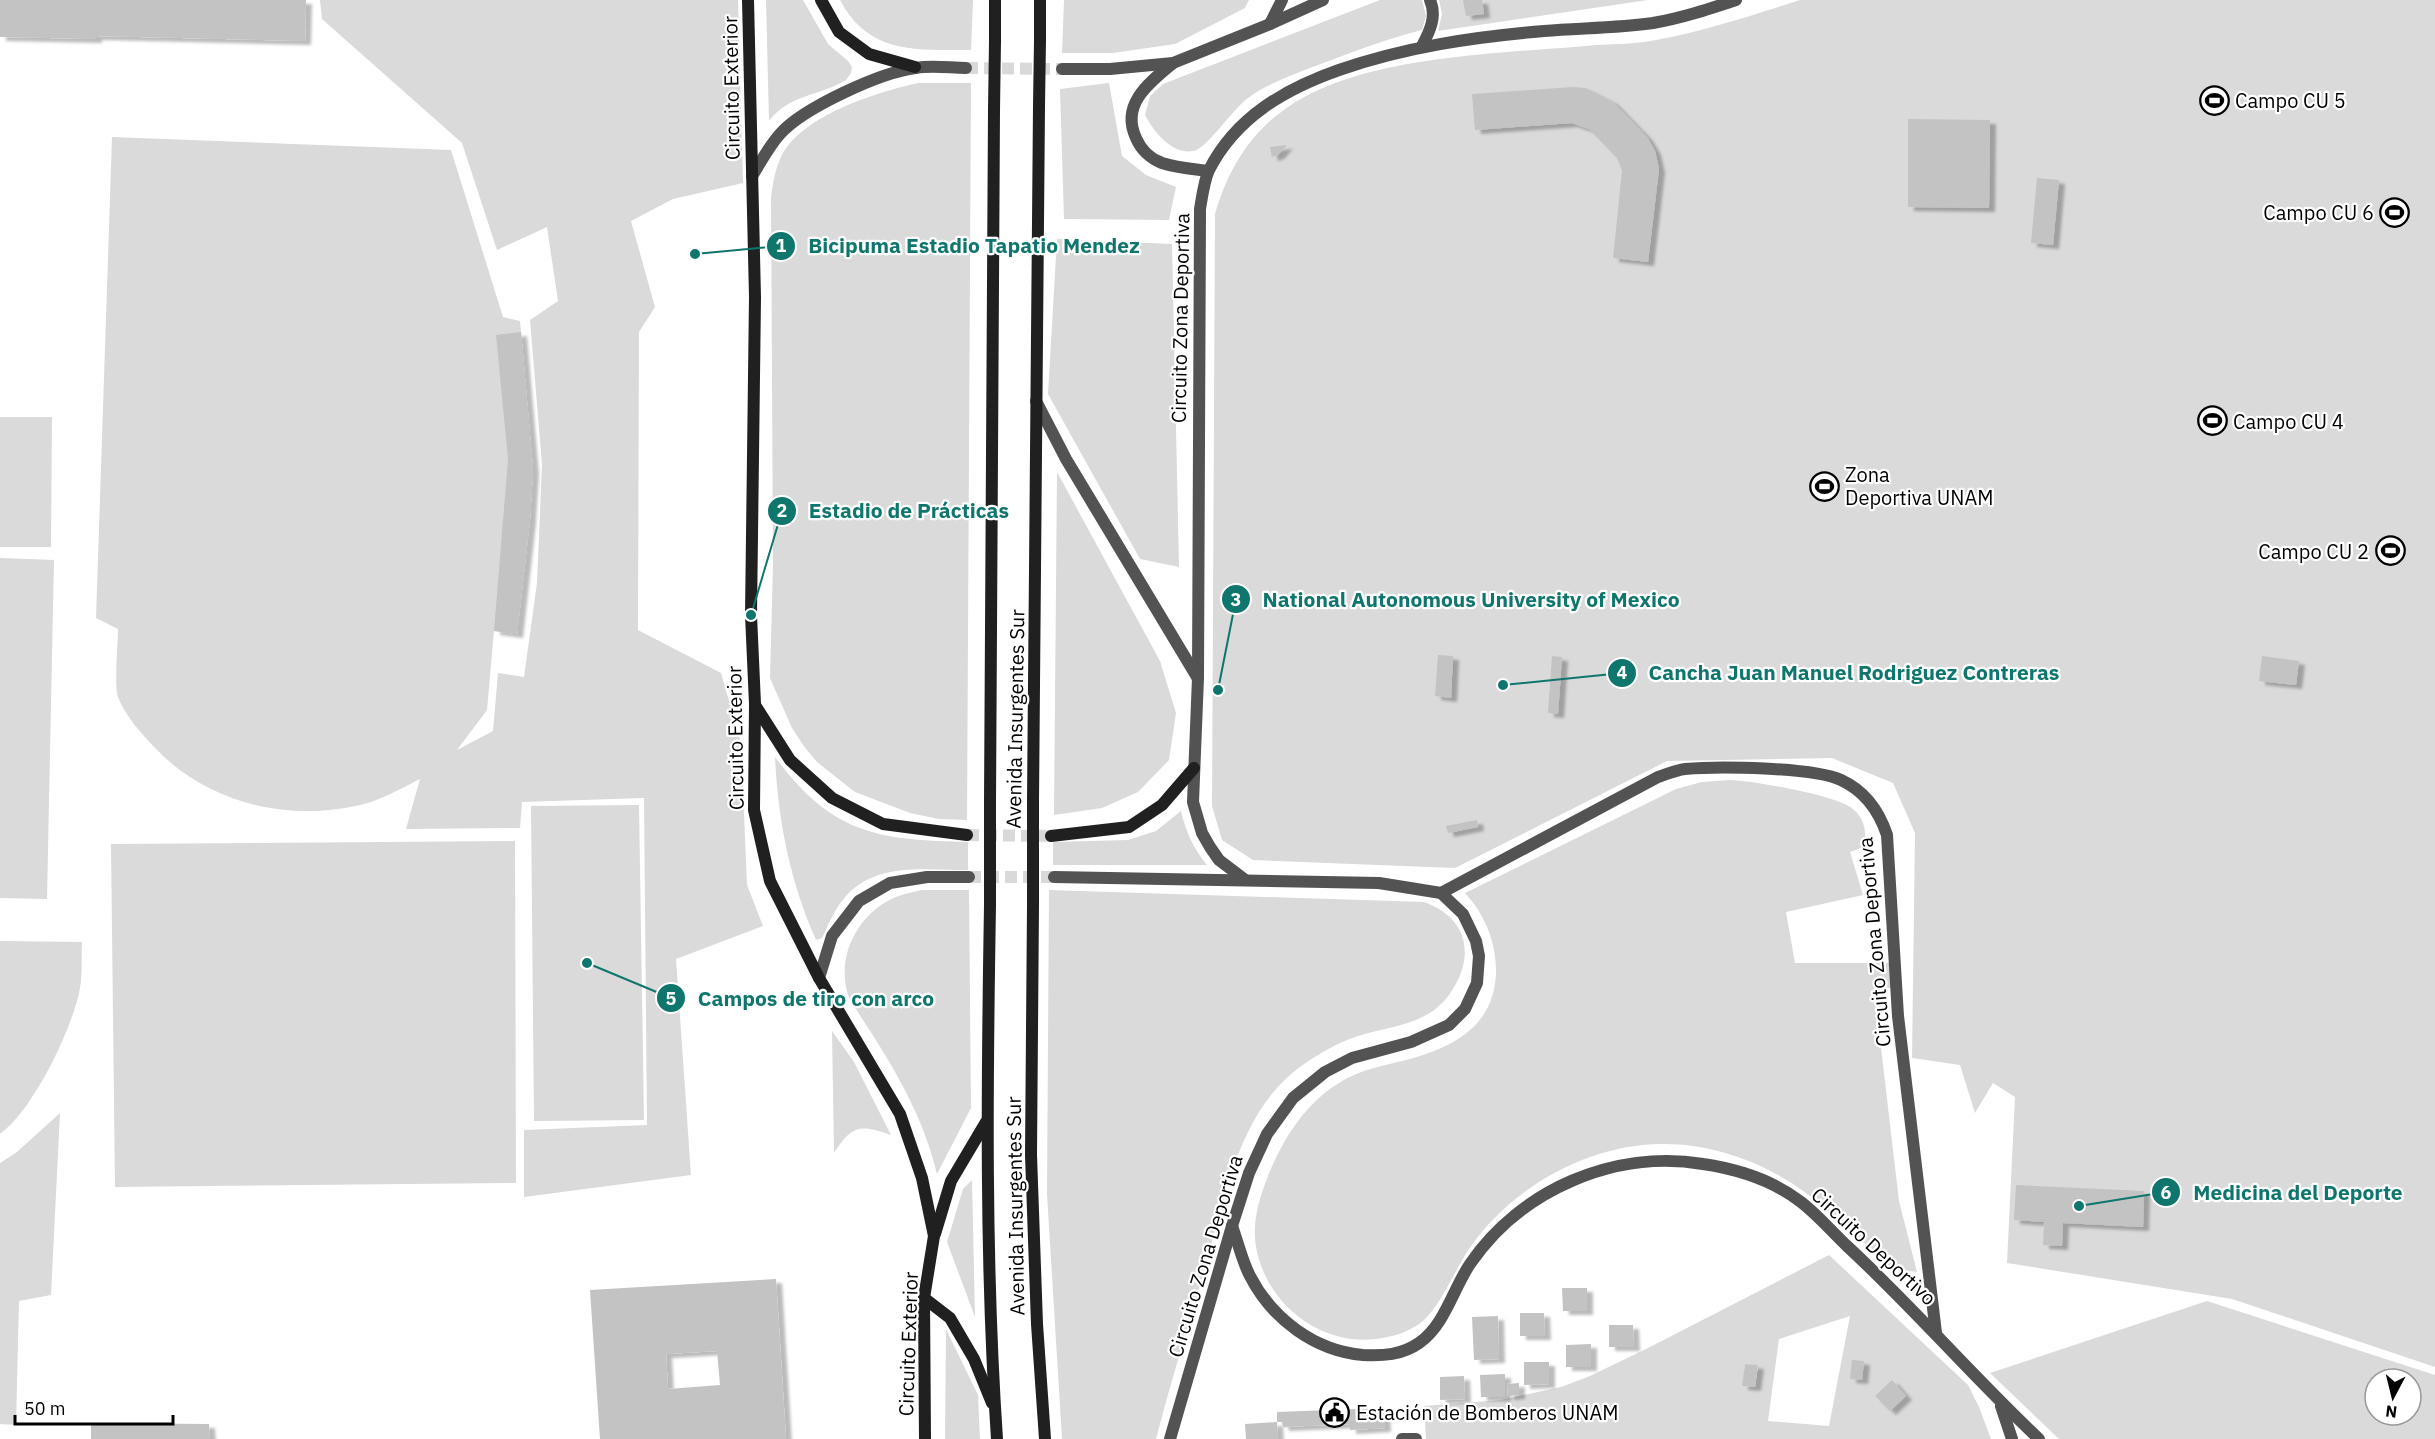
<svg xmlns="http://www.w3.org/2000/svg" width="2435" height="1439" font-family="'IBM Plex Sans',sans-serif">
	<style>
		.green { fill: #dadada; fill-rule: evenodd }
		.building { fill: #c3c3c3; fill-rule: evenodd; filter: url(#shadow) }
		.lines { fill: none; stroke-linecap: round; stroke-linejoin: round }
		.street-tunnel { stroke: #d9d9d9; stroke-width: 12; stroke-dasharray: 12 6; stroke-linecap: butt }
		.secondary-tunnel { stroke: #d9d9d9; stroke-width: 12; stroke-dasharray: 12 6; stroke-linecap: butt }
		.street { stroke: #535353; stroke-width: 12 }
		.secondary { stroke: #202020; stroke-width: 12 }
		.secondary-bridge { stroke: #202020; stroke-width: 12 }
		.labels { text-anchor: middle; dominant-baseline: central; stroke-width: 4.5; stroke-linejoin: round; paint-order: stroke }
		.street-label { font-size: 20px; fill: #000; stroke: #fff }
		.poi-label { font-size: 20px; fill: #000; stroke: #fff; text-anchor: start }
		.leader { fill: none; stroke: #0f766e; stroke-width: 2 }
		.callout-dot { fill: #0f766e; stroke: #fff; stroke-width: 2 }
		.mark-label { font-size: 18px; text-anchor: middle; font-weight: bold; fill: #fff }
		.callout-label { font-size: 21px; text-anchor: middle; font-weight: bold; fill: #0f766e; stroke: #fff; stroke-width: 4.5; stroke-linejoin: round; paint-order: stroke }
	</style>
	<defs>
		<filter id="shadow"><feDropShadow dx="6" dy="4" stdDeviation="1.5" flood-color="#0004"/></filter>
	</defs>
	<rect width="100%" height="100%" fill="#fff"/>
	<g class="green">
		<path d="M320,0H738L743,183L673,199L631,221L655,307L639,332L638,630L721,673L741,743L747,885L763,926L676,959L691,1175L524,1197V1130L647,1125L644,798L522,802L520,828L406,829L420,779C404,787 388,796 371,802C296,824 211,806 156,749C142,734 125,716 118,697C114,685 118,644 118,629L96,618L112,137L451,150L503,317L520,321L533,470L530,519L517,634L494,631L487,710L457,750L493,731L498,673L524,677L537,583L542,465L530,320L558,301L547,227L497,250L462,143L322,19Z"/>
		<path d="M766,0H803L828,44L848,61L852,67L851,73L846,80C820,96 789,94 769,121Z"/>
		<path d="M840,0H973L971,50C917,50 869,55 840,0Z"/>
		<polygon points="1064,0 1249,0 1245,8 1175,44 1113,53 1062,53"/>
		<path d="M1380,0H1422L1426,16L1422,30C1386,39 1353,52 1318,65C1294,74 1269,83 1248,98C1232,110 1207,148 1194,151C1172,155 1154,132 1145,115L1150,96L1163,84Z"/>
		<polygon points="1439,0 1648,0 1438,31 1442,14"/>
		<path d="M1800,0H2435V1367L2232,1299L2007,1263L2015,1097L1993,1083L1975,1113L1960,1065L1912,1058L1915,833L1893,783L1832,758L1667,761L1455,868L1253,860L1222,840L1212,806L1215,214C1227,173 1248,135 1284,110C1360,54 1504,54 1597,45C1616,44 1637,44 1656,40C1704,31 1753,15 1800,0Z"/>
		<path d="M918,83H971L967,820L939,819L910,813L855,792L817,762L803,745L792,728L770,678L773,564L771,197C773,184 775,169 781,157C800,116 877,92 918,83Z"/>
		<polygon points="1109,83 1122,156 1146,175 1176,187 1169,220 1064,219 1060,89"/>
		<polygon points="1057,239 1172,244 1179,567 1140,559 1048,394"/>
		<polygon points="0,417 52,417 51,547 0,547"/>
		<polygon points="1057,472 1160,661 1176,713 1169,760 1138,792 1102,808 1054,815"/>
		<polygon points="0,558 54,560 47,899 0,898"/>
		<path d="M775,757C832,834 877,840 968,842V870C925,870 871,861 842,901C833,912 828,926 822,938L816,940C790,881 778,821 775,757Z"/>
		<path d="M1730,780C1753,781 1838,795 1853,809C1865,819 1867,833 1864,847L1850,852L1863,895L1786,912L1795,963H1892V988H1874L1899,1201L1917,1272C1909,1271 1898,1271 1891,1267C1884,1262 1878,1255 1871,1249C1850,1231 1829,1210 1806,1193C1767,1164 1715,1144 1665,1144C1590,1143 1511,1187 1469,1249C1455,1270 1441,1305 1423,1321C1413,1329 1400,1335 1387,1337C1327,1351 1267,1308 1256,1247C1251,1219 1262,1190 1273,1164C1294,1119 1324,1081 1374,1068C1404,1060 1435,1055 1461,1037C1512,1004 1502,932 1465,893L1676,789L1702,782Z"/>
		<polygon points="639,805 644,1120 534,1121 531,806"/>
		<path d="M1181,811C1186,832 1193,848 1207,865H1053V842L1128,840L1156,831Z"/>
		<polygon points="515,841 516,1183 115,1187 111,844"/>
		<path d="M922,890H969L971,1108L937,1174C921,1107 887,1057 850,1000C835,964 853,921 886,902C897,895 909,893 922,890Z"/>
		<path d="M1049,890L1424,902C1467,917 1476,955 1451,992C1427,1029 1383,1025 1347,1040C1330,1047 1314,1057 1300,1067C1234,1115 1222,1213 1200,1286C1185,1337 1169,1388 1156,1439H1062L1047,1194Z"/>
		<path d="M0,941L82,942C81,958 83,977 79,993C70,1033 33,1110 0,1134Z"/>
		<path d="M832,1031L854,1062L891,1135C860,1124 852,1125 834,1153Z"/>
		<polygon points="60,1113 51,1295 19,1301 16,1425 0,1424 0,1163 17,1152"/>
		<polygon points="972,1180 975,1317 947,1242 963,1189"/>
		<path d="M1829,1255L1968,1385L1979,1407L1991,1439H1426L1424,1406L1501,1400L1561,1387L1590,1376L1648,1348ZM1850,1316L1829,1426L1768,1421L1779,1339ZM1745,1364L1758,1366L1755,1387L1743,1385Z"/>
		<path d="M2207,1301L2435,1375V1439H2059L1990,1373ZM2375,1379H2411V1415H2375Z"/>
		<polygon points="946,1329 978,1395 980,1439 945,1439"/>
	</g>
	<g class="building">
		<polygon points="0,0 306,0 305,41 96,36 96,39 0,37"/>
		<polygon points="1463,0 1482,0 1484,14 1466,16"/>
		<polygon points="1573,87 1586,88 1612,101 1647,137 1655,151 1659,169 1648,262 1613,258 1622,171 1617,158 1589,129 1572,123 1475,130 1472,94"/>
		<polygon points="1908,119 1990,120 1989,208 1908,207"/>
		<polygon points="1287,145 1278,155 1272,157 1270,147"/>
		<polygon points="2037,178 2059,180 2053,245 2031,243"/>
		<polygon points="521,332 533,470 530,519 517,634 494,631 508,459 496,335"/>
		<polygon points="1438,655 1453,656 1451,698 1435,696"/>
		<polygon points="1552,656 1562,657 1558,714 1548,713"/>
		<polygon points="2262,656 2299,661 2296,685 2259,681"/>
		<polygon points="1477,820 1478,827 1448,833 1446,826"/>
		<polygon points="2016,1185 2144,1191 2143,1227 2063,1223 2062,1246 2043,1245 2044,1222 2014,1220"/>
		<path d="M776,1279L786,1439H600L590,1290ZM717,1351L720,1385L668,1389L666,1354Z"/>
		<polygon points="1562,1288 1587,1288 1587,1311 1563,1311"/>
		<polygon points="1520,1313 1544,1313 1545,1336 1520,1336"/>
		<polygon points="1498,1316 1499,1359 1474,1360 1472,1317"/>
		<polygon points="1609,1325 1633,1325 1634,1347 1609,1347"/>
		<polygon points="1591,1344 1591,1367 1566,1367 1566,1345"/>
		<polygon points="1852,1360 1864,1361 1862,1380 1850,1379"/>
		<polygon points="1524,1362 1549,1362 1549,1384 1524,1385"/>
		<polygon points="1745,1364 1758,1365 1755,1387 1742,1386"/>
		<polygon points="1505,1374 1505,1397 1481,1397 1480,1375"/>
		<polygon points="1464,1376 1465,1399 1440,1400 1440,1377"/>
		<polygon points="1892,1380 1906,1396 1890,1411 1875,1396"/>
		<polygon points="1519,1383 1519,1395 1508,1396 1507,1384"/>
		<polygon points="1384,1408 1385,1428 1350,1430 1350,1424 1283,1427 1282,1422 1277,1422 1277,1412"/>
		<polygon points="1277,1422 1278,1439 1246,1439 1245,1424"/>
		<polygon points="91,1423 209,1424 210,1439 91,1439"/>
	</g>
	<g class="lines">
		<g class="street-tunnel">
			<polyline points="966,68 1062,69"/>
			<polyline points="969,877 1054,877"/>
		</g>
		<polyline class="secondary-tunnel" points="967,835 1051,836"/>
		<g class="street">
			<polyline points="1270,24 1282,0"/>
			<path d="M1422,46C1430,31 1437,16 1430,0"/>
			<path d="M1173,63C1150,82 1120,104 1136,138C1141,150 1151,159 1162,163C1177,168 1193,169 1208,171"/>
			<polyline points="1062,69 1110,69 1173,63 1270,24 1323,0"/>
			<path d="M752,176C761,162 769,146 780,134C803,108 881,72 916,68C932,65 950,68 966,68"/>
			<polyline points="1036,401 1066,459 1197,677"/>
			<polyline points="1054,877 1379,883 1441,893 1463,914 1476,941 1479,956 1477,983 1465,1009 1449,1025 1411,1042 1352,1058 1325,1072 1293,1098 1267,1134 1249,1173 1232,1226 1170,1439"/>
			<path d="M1244,879L1219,860L1210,847L1202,833L1193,802L1198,678L1200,209C1202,197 1204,181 1209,170C1236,117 1285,89 1339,70C1405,47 1474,37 1544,31C1580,28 1617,28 1653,23C1682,18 1709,9 1736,0"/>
			<path d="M1441,893L1658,777C1667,774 1676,770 1685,769C1717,766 1813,767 1841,780C1865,791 1879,811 1887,835L1898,1016L1936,1333"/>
			<polyline points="819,978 832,936 859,901 890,883 927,877 969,877"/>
			<path d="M1232,1226C1238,1242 1242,1261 1250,1276C1272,1319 1315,1351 1363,1355C1383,1356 1402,1355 1419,1343C1445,1325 1453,1289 1470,1264C1520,1190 1615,1149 1703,1164C1737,1169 1774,1181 1801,1202C1818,1215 1832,1232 1847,1246C1914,1308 1973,1377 2039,1439"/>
			<polyline points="2001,1406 2012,1439"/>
			<polyline points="1402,1439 1416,1439"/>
		</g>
		<g class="secondary">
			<polyline points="748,0 755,297 751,615 755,704 754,810 770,881 819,978 900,1114 922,1178 934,1236 924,1298 925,1439"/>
			<polyline points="821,0 839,32 869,54 915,67"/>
			<polyline points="1040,40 1040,0"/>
			<polyline points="995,41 995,0"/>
			<polyline points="755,705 790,760 832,798 883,824 967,835"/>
			<polyline points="1033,801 1039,106"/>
			<polyline points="990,802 994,110"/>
			<polyline points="1051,836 1129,827 1162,805 1194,768"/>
			<path d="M990,905C987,1084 985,1261 997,1439"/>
			<polyline points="1033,905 1031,1155 1037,1324 1045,1439"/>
			<polyline points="935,1234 951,1181 986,1122"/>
			<polyline points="924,1298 950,1318 974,1359 992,1403"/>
		</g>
		<g class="secondary-bridge">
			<polyline points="1039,106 1040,40"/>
			<polyline points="994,110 995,41"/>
			<polyline points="990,905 990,802"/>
			<polyline points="1033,905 1033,801"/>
		</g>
	</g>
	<defs>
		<symbol id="stadium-ring" viewBox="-11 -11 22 22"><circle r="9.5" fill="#fff" stroke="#000" stroke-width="1.5"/><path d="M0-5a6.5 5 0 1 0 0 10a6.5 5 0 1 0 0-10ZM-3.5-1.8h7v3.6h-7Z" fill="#000"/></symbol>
		<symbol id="civic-ring" viewBox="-11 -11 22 22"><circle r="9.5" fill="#fff" stroke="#000" stroke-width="1.5"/><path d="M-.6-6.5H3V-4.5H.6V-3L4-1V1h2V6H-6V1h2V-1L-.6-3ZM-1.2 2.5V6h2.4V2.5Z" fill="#000"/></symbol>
	</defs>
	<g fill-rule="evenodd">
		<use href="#stadium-ring" x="2198" y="84" width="33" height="33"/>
		<use href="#stadium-ring" x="2378" y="196" width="33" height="33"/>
		<use href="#stadium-ring" x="2196" y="404" width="33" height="33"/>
		<use href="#stadium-ring" x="1808" y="470" width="33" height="33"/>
		<use href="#stadium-ring" x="2374" y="534" width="33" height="33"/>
		<use href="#civic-ring" x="1318" y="1396" width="33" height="33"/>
	</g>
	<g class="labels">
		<g class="street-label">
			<text transform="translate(731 88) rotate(-91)">Circuito Exterior</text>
			<text transform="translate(1180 318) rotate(-89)">Circuito Zona Deportiva</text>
			<text transform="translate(1015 719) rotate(-89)">Avenida Insurgentes Sur</text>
			<text transform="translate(735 738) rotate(-91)">Circuito Exterior</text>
			<text transform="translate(1874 942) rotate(-95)">Circuito Zona Deportiva</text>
			<text transform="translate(1015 1206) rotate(-91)">Avenida Insurgentes Sur</text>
			<text transform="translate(1874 1246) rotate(43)">Circuito Deportivo</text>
			<text transform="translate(1205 1256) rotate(-73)">Circuito Zona Deportiva</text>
			<text transform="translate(908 1344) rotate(-88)">Circuito Exterior</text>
		</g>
		<g class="poi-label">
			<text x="2235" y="100">Campo CU 5</text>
			<text x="2374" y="212" text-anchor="end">Campo CU 6</text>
			<text x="2233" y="421">Campo CU 4</text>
			<text x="1845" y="474">Zona<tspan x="1845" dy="23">Deportiva UNAM</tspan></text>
			<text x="2369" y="551" text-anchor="end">Campo CU 2</text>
			<text x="1356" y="1412">Estación de Bomberos UNAM</text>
		</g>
	</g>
	<path class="leader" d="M695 254L781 246M751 615L782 511M1218 690L1236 599M1503 685L1622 673M587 963L671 998M2079 1206L2166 1192"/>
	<g class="callout-dot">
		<circle cx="695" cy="254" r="6"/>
		<circle cx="751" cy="615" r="6"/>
		<circle cx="1218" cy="690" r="6"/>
		<circle cx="1503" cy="685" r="6"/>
		<circle cx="587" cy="963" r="6"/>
		<circle cx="2079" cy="1206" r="6"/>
		<circle cx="781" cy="246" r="15"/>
		<circle cx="782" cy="511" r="15"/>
		<circle cx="1236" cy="599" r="15"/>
		<circle cx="1622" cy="673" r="15"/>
		<circle cx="671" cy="998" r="15"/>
		<circle cx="2166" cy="1192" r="15"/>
	</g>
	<g class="mark-label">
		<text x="781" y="252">1</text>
		<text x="782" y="517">2</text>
		<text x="1236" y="606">3</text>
		<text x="1622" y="679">4</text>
		<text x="671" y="1005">5</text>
		<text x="2166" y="1199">6</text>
	</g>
	<g class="callout-label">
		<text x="974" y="253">Bicipuma Estadio Tapatio Mendez</text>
		<text x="909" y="518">Estadio de Prácticas</text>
		<text x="1471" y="607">National Autonomous University of Mexico</text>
		<text x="1854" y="680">Cancha Juan Manuel Rodriguez Contreras</text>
		<text x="816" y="1006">Campos de tiro con arco</text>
		<text x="2298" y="1200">Medicina del Deporte</text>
	</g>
	<g transform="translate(2393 1397) rotate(187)"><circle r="28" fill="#ffffff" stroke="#999999" stroke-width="1.5"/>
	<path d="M0-4.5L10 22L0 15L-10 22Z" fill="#000000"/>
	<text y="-9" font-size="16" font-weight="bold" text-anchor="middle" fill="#000000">N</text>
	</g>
	<path d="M15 1415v9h158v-9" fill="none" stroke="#000000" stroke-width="3"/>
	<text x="24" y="1415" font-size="18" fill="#000000" stroke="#ffffff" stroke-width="4.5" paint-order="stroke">50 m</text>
</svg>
